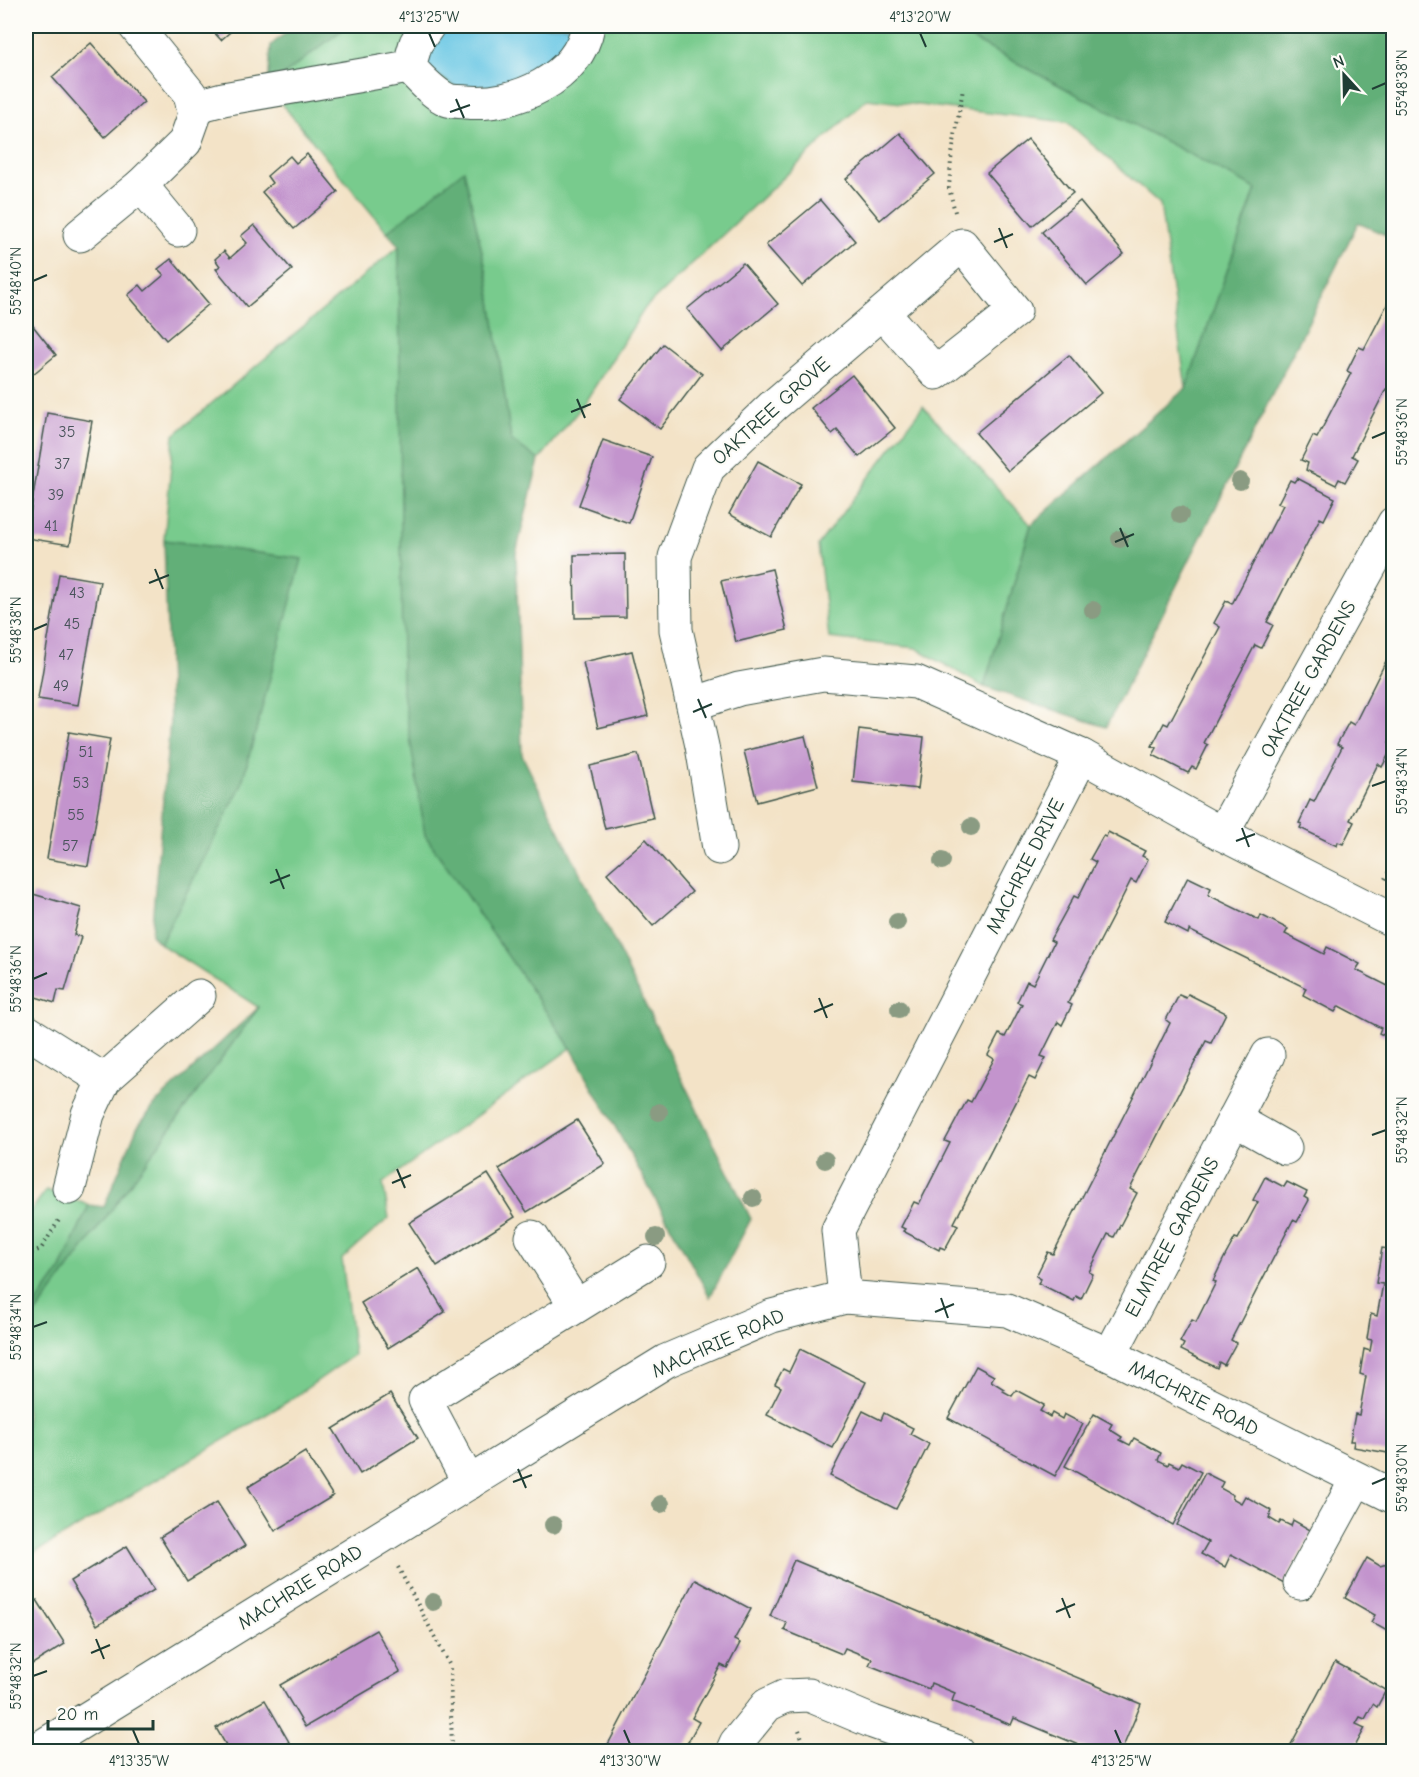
<svg xmlns="http://www.w3.org/2000/svg" width="1419" height="1777" font-family="'Comic Neue',sans-serif">
	<style>
		.green { fill: #78cb8d; stroke: #4c8460; stroke-width: 1.5 }
		.forest { fill: #62af78; stroke: #407656; stroke-width: 1.5 }
		.water { fill: #66c6e4; stroke: #42828c; stroke-width: 1.5 }
		.building { fill: #c394cd }
		.lines { fill: none; stroke-linecap: round; stroke-linejoin: round }
		.minor-casing { stroke: #3f564a; stroke-width: 35 }
		.path { stroke: #3f564a; stroke-width: 4; stroke-dasharray: 1.5 4.5; stroke-linecap: butt }
		.minor { stroke: #fff; stroke-width: 33 }
		.tree { fill: #8a9b82 }
		.ticks { fill: none; stroke: #1f3d34; stroke-width: 2 }
		.labels { text-anchor: middle; dominant-baseline: central; stroke-width: 4.5; stroke-linejoin: round; paint-order: stroke }
		.number-label { font-size: 16px; fill: #48535a }
		.street-label { font-size: 20px; fill: #1f3d34; stroke: #fdfcf7 }
		.neatline { fill: none; stroke: #1f3d34; stroke-width: 2 }
		.ticks-label { font-size: 15px; text-anchor: middle; fill: #1f3d34 }
	</style>
	<rect width="100%" height="100%" fill="#fdfcf7"/>
	<filter id="ink" filterUnits="userSpaceOnUse"><feTurbulence type="fractalNoise" baseFrequency=".0167" numOctaves="2"/><feDisplacementMap in="SourceGraphic" scale="12" xChannelSelector="R" yChannelSelector="G"/><feConvolveMatrix kernelMatrix="1 2 1 2 8 2 1 2 1" color-interpolation-filters="sRGB"/></filter>
	<filter id="wash" filterUnits="userSpaceOnUse"><feTurbulence type="fractalNoise" baseFrequency=".008" numOctaves="4" result="noise"/><feDisplacementMap in="SourceGraphic" scale="24" xChannelSelector="R" yChannelSelector="G"/><feGaussianBlur stdDeviation="1.35" result="paint"/><feColorMatrix in="noise" values="0 0 0 0 0 0 0 0 0 0 0 0 0 0 0 0 0 1.4 0 .05"/><feComposite in="paint" operator="in"/></filter>
	<g filter="url(#wash)">
		<rect width="100%" height="100%" fill="#f3e3c7"/>
		<g class="green">
			<polygon points="347,26 947,26 1256,189 1186,388 1160,204 1067,122 867,99 645,308 583,405 539,460 511,440 488,279 464,171 387,232 268,87"/>
			<polygon points="399,246 400,356 425,835 571,1048 383,1183 389,1218 342,1259 354,1355 287,1402 26,1558 26,1327 258,1007 160,944 241,786 301,559 164,540 174,435"/>
			<polygon points="923,406 1031,525 984,687 916,648 829,638 818,545"/>
			<polygon points="46,1190 89,1205 60,1271 26,1318 26,1218"/>
		</g>
		<g class="forest">
			<polygon points="294,26 347,26 268,87 271,45"/>
			<polygon points="947,26 1393,26 1393,238 1358,223 1106,727 984,687 1031,525 1186,388 1256,189"/>
			<polygon points="464,170 488,279 511,440 539,460 516,553 522,755 751,1219 710,1297 571,1048 425,835 402,686 399,246 387,232"/>
			<polygon points="164,540 302,559 241,786 160,944 151,935 170,721"/>
			<polygon points="259,1007 26,1327 26,1318 60,1271 89,1205 104,1207 137,1128 158,1101"/>
		</g>
		<polygon class="water" points="443,26 572,26 569,46 541,75 500,88 456,87 417,61"/>
		<g id="blocks">
			<g class="building">
				<polygon points="208,26 237,26 221,40"/>
				<polygon points="91,43 144,102 105,137 52,77"/>
				<polygon points="900,133 935,174 880,220 846,179"/>
				<polygon points="1028,139 1073,193 1032,226 987,173"/>
				<polygon points="307,154 338,192 294,229 262,192 272,183 267,176 290,156 296,163"/>
				<polygon points="820,200 855,241 802,286 766,245"/>
				<polygon points="1080,201 1124,254 1087,285 1042,232"/>
				<polygon points="254,225 292,270 247,307 216,269 220,266 215,259 224,251 230,258 247,243 241,236"/>
				<polygon points="171,259 209,304 166,340 128,295 140,285 145,291 164,275 158,269"/>
				<polygon points="743,263 778,304 722,351 687,309"/>
				<polygon points="1394,291 1394,393 1386,389 1352,456 1358,459 1345,482 1339,479 1336,485 1306,470 1308,463 1301,460 1313,436 1317,438 1351,373 1347,371 1359,347 1364,349"/>
				<polygon points="26,317 56,355 26,380"/>
				<polygon points="663,344 702,374 660,429 620,399"/>
				<polygon points="1069,355 1101,393 1008,471 976,433"/>
				<polygon points="852,375 895,428 859,457 837,430 832,434 811,408"/>
				<polygon points="47,413 92,421 70,545 26,538"/>
				<polygon points="603,440 652,457 629,523 579,505"/>
				<polygon points="758,461 801,484 771,537 729,514"/>
				<polygon points="1297,478 1335,498 1324,520 1320,518 1267,622 1273,625 1261,648 1255,645 1204,743 1208,745 1196,769 1192,767 1188,773 1153,755 1157,748 1152,746 1164,723 1168,725 1220,627 1214,623 1226,601 1232,604 1283,505 1278,503 1290,480 1294,482"/>
				<polygon points="625,554 626,617 575,618 574,555"/>
				<polygon points="772,569 787,630 736,642 721,581"/>
				<polygon points="59,574 100,581 78,705 38,699"/>
				<polygon points="1394,645 1394,733 1389,742 1394,744 1382,767 1378,764 1350,820 1354,822 1343,844 1338,842 1337,846 1300,828 1302,824 1299,823 1310,800 1314,802 1342,747 1337,744 1349,722 1354,725"/>
				<polygon points="632,651 648,716 598,728 583,662"/>
				<polygon points="859,729 924,737 918,789 853,782"/>
				<polygon points="69,732 110,739 88,866 47,859"/>
				<polygon points="805,736 818,786 757,802 744,751"/>
				<polygon points="638,754 653,818 605,829 590,766"/>
				<polygon points="1108,832 1145,851 1142,856 1148,859 1136,883 1131,880 1113,916 1068,1003 1072,1005 1062,1025 1058,1022 1041,1056 1046,1058 1035,1080 1029,1077 954,1223 958,1225 945,1249 940,1247 939,1250 903,1231 905,1229 901,1227 914,1202 919,1204 950,1143 945,1141 967,1100 971,1102 994,1059 988,1055 999,1034 1005,1037 1022,1004 1017,1002 1027,981 1033,984 1054,942 1050,940 1074,896 1078,898 1096,862 1090,859 1103,836 1106,837"/>
				<polygon points="646,839 692,892 653,926 607,873"/>
				<polygon points="1188,877 1211,888 1208,895 1259,920 1261,915 1288,929 1285,934 1324,954 1327,947 1360,964 1356,970 1394,989 1394,1040 1379,1033 1381,1028 1339,1006 1335,1012 1303,995 1306,988 1189,930 1188,934 1165,922"/>
				<polygon points="33,894 81,908 74,935 81,937 65,991 58,990 55,1003 26,994 26,918"/>
				<polygon points="1188,994 1226,1013 1211,1043 1206,1041 1130,1189 1137,1193 1114,1237 1108,1234 1089,1272 1093,1274 1081,1299 1076,1296 1074,1301 1038,1283 1041,1279 1036,1276 1048,1252 1053,1254 1127,1109 1170,1023 1166,1020 1179,995 1186,998"/>
				<polygon points="577,1120 605,1164 527,1212 499,1169"/>
				<polygon points="488,1174 515,1217 437,1266 409,1223"/>
				<polygon points="1265,1177 1284,1187 1287,1182 1307,1192 1304,1197 1309,1200 1297,1222 1293,1220 1231,1340 1236,1343 1224,1365 1219,1362 1217,1368 1181,1350 1184,1344 1180,1342 1192,1320 1196,1322 1216,1282 1213,1281 1224,1258 1235,1238 1238,1239 1258,1202 1253,1200"/>
				<polygon points="1392,1232 1394,1232 1394,1454 1353,1447 1354,1441 1350,1441 1355,1414 1359,1415 1366,1376 1360,1374 1364,1349 1370,1351 1372,1340 1367,1339 1371,1314 1377,1316 1383,1284 1376,1283 1382,1248 1389,1249"/>
				<polygon points="418,1268 445,1312 388,1348 361,1303"/>
				<polygon points="800,1349 866,1382 833,1448 767,1415 781,1387 775,1384 783,1369 789,1372"/>
				<polygon points="976,1366 994,1376 991,1381 1004,1389 1003,1391 1012,1396 1016,1390 1044,1405 1040,1411 1050,1417 1052,1413 1062,1419 1064,1414 1083,1424 1055,1476 948,1418"/>
				<polygon points="390,1394 418,1438 360,1474 333,1429"/>
				<polygon points="863,1411 881,1420 884,1413 899,1421 913,1428 910,1434 929,1444 896,1509 830,1476"/>
				<polygon points="1094,1414 1112,1424 1109,1429 1122,1437 1120,1440 1130,1445 1134,1438 1161,1453 1158,1460 1168,1465 1169,1462 1179,1467 1182,1462 1201,1472 1173,1525 1065,1466"/>
				<polygon points="305,1452 333,1496 275,1531 248,1487"/>
				<polygon points="1205,1473 1223,1482 1220,1488 1233,1495 1232,1498 1241,1503 1245,1496 1272,1511 1269,1518 1279,1524 1281,1521 1291,1526 1293,1520 1312,1531 1284,1583 1231,1554 1225,1567 1201,1554 1208,1542 1177,1525"/>
				<polygon points="217,1502 245,1546 187,1581 160,1537"/>
				<polygon points="127,1546 154,1590 97,1625 70,1581"/>
				<polygon points="1367,1558 1380,1566 1394,1562 1394,1635 1371,1622 1375,1615 1345,1598"/>
				<polygon points="794,1560 1141,1704 1121,1752 1095,1752 1014,1718 1011,1725 952,1701 955,1693 931,1683 929,1689 869,1665 872,1659 845,1648 842,1654 784,1630 787,1623 770,1616"/>
				<polygon points="695,1579 751,1609 734,1640 740,1643 727,1668 721,1665 692,1718 699,1722 684,1749 678,1746 675,1752 604,1752"/>
				<polygon points="37,1600 65,1644 26,1668 26,1607"/>
				<polygon points="376,1630 400,1672 305,1727 280,1685"/>
				<polygon points="1335,1662 1386,1690 1377,1707 1373,1704 1365,1719 1360,1717 1356,1724 1365,1728 1352,1752 1287,1752"/>
				<polygon points="265,1700 289,1742 272,1752 230,1752 216,1728"/>
			</g>
		</g>
	</g>
	<g filter="url(#ink)">
		<use href="#blocks" fill-opacity="0" stroke="#3f564a" stroke-width="1.5"/>
		<g class="lines">
			<defs>
				<g id="minor">
					<path d="M409,67C420,78 433,94 448,100C453,102 461,101 466,102C515,107 579,78 588,26"/>
					<polyline points="409,67 416,43 428,26"/>
					<polyline points="193,107 223,99 409,67"/>
					<polyline points="141,185 178,230"/>
					<polyline points="80,235 141,185 185,142 195,114 190,94 135,26"/>
					<polyline points="693,704 739,689 823,674 916,682 1082,756"/>
					<polyline points="1222,834 1394,523"/>
					<polyline points="719,848 702,746 676,630 675,557 708,468 773,406 943,261 962,245 1015,311 936,373 883,313"/>
					<polyline points="26,1031 104,1080"/>
					<polyline points="1234,1119 1285,1148"/>
					<polyline points="69,1188 88,1114 104,1080 199,996"/>
					<polyline points="532,1237 576,1306"/>
					<polyline points="845,1297 838,1230 1082,756 1222,834 1394,921"/>
					<polyline points="1110,1355 1268,1055"/>
					<polyline points="469,1483 425,1400 648,1262"/>
					<polyline points="1300,1583 1357,1479"/>
					<polyline points="33,1752 666,1361 772,1316 845,1297 1007,1310 1110,1355 1394,1497"/>
					<polyline points="732,1752 736,1743 767,1705 786,1696 809,1695 873,1722 958,1752"/>
				</g>
			</defs>
			<use href="#minor" class="minor-casing"/>
			<g class="path">
				<polyline points="955,212 949,188 951,160 963,89"/>
				<polyline points="1385,879 1394,861"/>
				<polyline points="26,1255 41,1249 59,1220"/>
				<polyline points="398,1567 450,1666 452,1752"/>
				<polyline points="799,1730 807,1752"/>
			</g>
			<use href="#minor" class="minor"/>
		</g>
		<g class="tree">
			<circle cx="1240" cy="481" r="9"/>
			<circle cx="1180" cy="515" r="9"/>
			<circle cx="1120" cy="539" r="9"/>
			<circle cx="1093" cy="610" r="9"/>
			<circle cx="971" cy="827" r="9"/>
			<circle cx="942" cy="861" r="9"/>
			<circle cx="897" cy="922" r="9"/>
			<circle cx="899" cy="1009" r="9"/>
			<circle cx="659" cy="1112" r="9"/>
			<circle cx="825" cy="1160" r="9"/>
			<circle cx="753" cy="1198" r="9"/>
			<circle cx="656" cy="1237" r="9"/>
			<circle cx="661" cy="1504" r="9"/>
			<circle cx="553" cy="1525" r="9"/>
			<circle cx="433" cy="1602" r="9"/>
		</g>
	</g>
	<path class="ticks" d="M429,33L435,47M920,33L926,47M1372,89L1386,83M456,99L464,118M450,112L470,105M999,228L1007,248M994,242L1013,234M33,281L47,275M577,399L585,418M571,412L591,404M1372,438L1386,432M1120,528L1128,547M1115,542L1134,534M155,569L163,589M149,583L169,575M33,630L47,624M698,699L706,718M693,712L712,704M1372,786L1386,781M1242,828L1249,847M1236,841L1255,834M276,869L284,889M270,883L290,875M33,979L47,973M819,998L827,1018M814,1012L833,1004M1372,1135L1386,1130M397,1169L405,1188M392,1183L411,1175M941,1298L948,1318M935,1312L954,1304M33,1327L47,1322M518,1469L526,1488M513,1482L532,1475M1372,1484L1386,1478M1062,1598L1070,1618M1056,1612L1075,1604M96,1639L104,1659M91,1653L110,1645M33,1676L47,1671M133,1730L139,1744M624,1730L630,1744M1115,1730L1121,1744"/>
	<g class="labels">
		<g class="number-label">
			<text x="67" y="432">35</text>
			<text x="62" y="464">37</text>
			<text x="56" y="495">39</text>
			<text x="51" y="526">41</text>
			<text x="77" y="593">43</text>
			<text x="72" y="624">45</text>
			<text x="66" y="655">47</text>
			<text x="61" y="686">49</text>
			<text x="86" y="752">51</text>
			<text x="81" y="783">53</text>
			<text x="76" y="815">55</text>
			<text x="70" y="846">57</text>
		</g>
		<g class="street-label">
			<text transform="translate(771 411) rotate(-42)">OAKTREE GROVE</text>
			<text transform="translate(1308 679) rotate(-61)">OAKTREE GARDENS</text>
			<text transform="translate(1025 866) rotate(-63)">MACHRIE DRIVE</text>
			<text transform="translate(1172 1237) rotate(-62)">ELMTREE GARDENS</text>
			<text transform="translate(718 1343) rotate(-24)">MACHRIE ROAD</text>
			<text transform="translate(1194 1398) rotate(27)">MACHRIE ROAD</text>
			<text transform="translate(300 1587) rotate(-32)">MACHRIE ROAD</text>
		</g>
	</g>
	<rect width="1419" height="1777" fill="none" stroke="#fdfcf7" stroke-width="66"/>
	<g transform="translate(1344 75) rotate(338)" stroke="#fdfcf7" stroke-width="4.5" paint-order="stroke">
	<path d="M0-4.5L10 22L0 15L-10 22Z" fill="#1f3d34"/>
	<text y="-9" font-size="16" font-weight="bold" text-anchor="middle" fill="#1f3d34">N</text>
	</g>
	<path d="M48 1720v9h105v-9" fill="none" stroke="#1f3d34" stroke-width="3"/>
	<text x="57" y="1720" font-size="18" fill="#1f3d34" stroke="#fdfcf7" stroke-width="4.5" paint-order="stroke">20 m</text>
	<rect x="33" y="33" width="1353" height="1711" class="neatline"/>
	<g class="ticks-label">
		<text x="429" y="22">4°13'25"W</text>
		<text x="920" y="22">4°13'20"W</text>
		<text transform="translate(1402 83) rotate(-90)" y="5">55°48'38"N</text>
		<text transform="translate(16 281) rotate(-90)" y="5">55°48'40"N</text>
		<text transform="translate(1402 432) rotate(-90)" y="5">55°48'36"N</text>
		<text transform="translate(16 630) rotate(-90)" y="5">55°48'38"N</text>
		<text transform="translate(1402 781) rotate(-90)" y="5">55°48'34"N</text>
		<text transform="translate(16 979) rotate(-90)" y="5">55°48'36"N</text>
		<text transform="translate(1402 1130) rotate(-90)" y="5">55°48'32"N</text>
		<text transform="translate(16 1327) rotate(-90)" y="5">55°48'34"N</text>
		<text transform="translate(1402 1478) rotate(-90)" y="5">55°48'30"N</text>
		<text transform="translate(16 1676) rotate(-90)" y="5">55°48'32"N</text>
		<text x="139" y="1766">4°13'35"W</text>
		<text x="630" y="1766">4°13'30"W</text>
		<text x="1121" y="1766">4°13'25"W</text>
	</g>
</svg>
